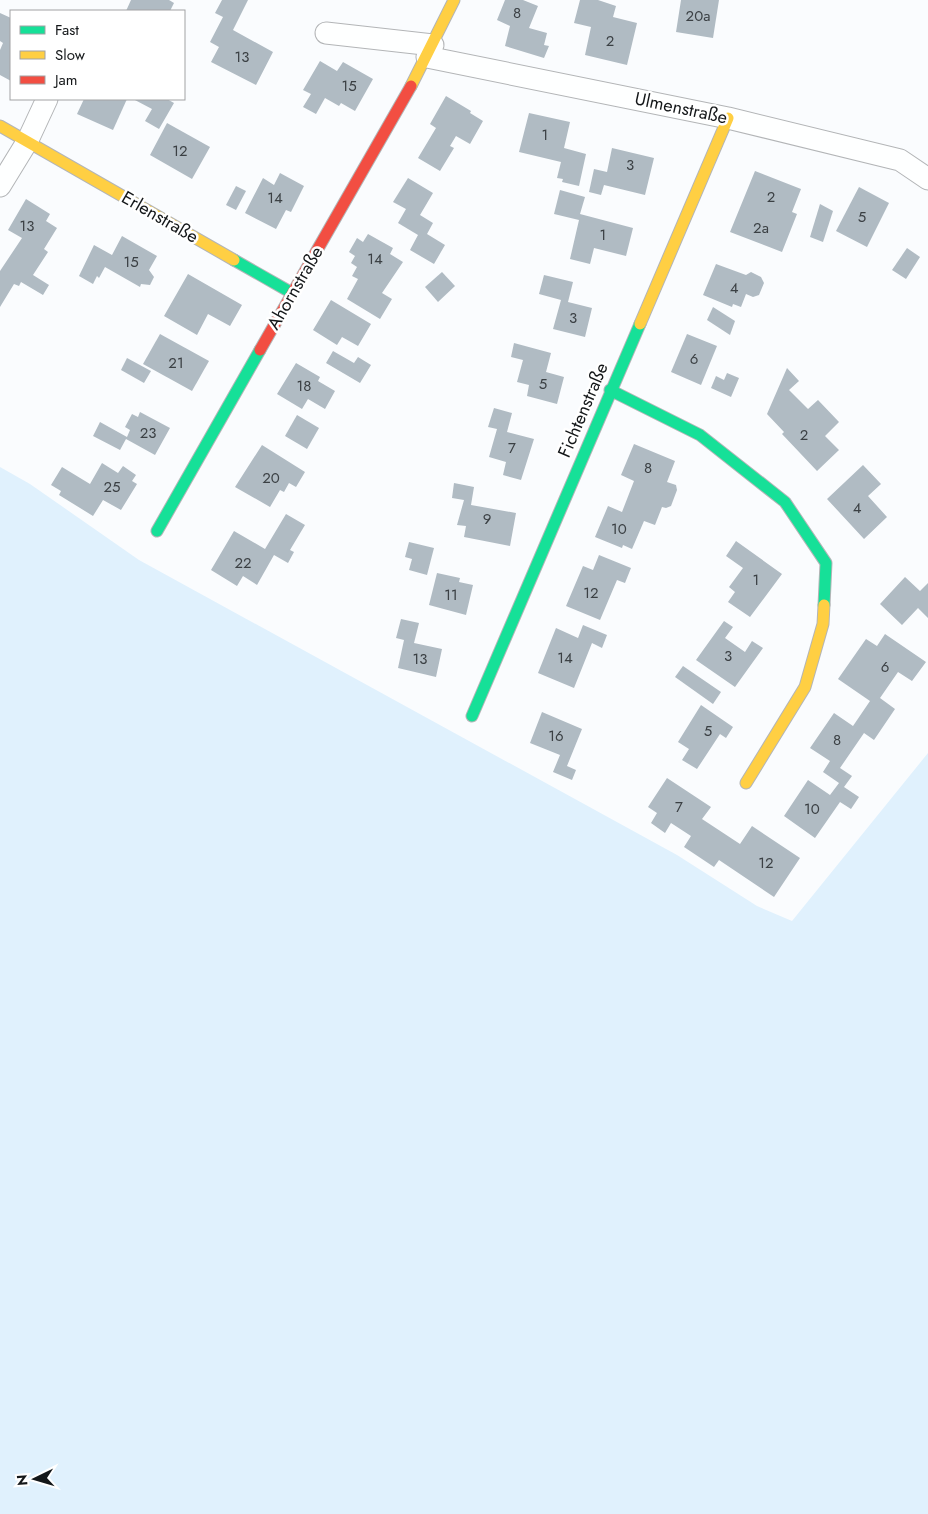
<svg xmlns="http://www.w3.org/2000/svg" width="928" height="1514" font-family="Jost,sans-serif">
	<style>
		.green { fill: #e0f1fd }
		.building { fill: #b0bbc3 }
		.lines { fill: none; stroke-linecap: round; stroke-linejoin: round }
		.street-casing { stroke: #b3b5b7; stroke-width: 23 }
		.fast-casing { stroke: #b3b5b7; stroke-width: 13 }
		.slow-casing { stroke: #b3b5b7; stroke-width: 13 }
		.jam-casing { stroke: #b3b5b7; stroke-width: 13 }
		.street { stroke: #feffff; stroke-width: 21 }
		.fast { stroke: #16e098; stroke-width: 11 }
		.slow { stroke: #ffcf43; stroke-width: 11 }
		.jam { stroke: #f24e42; stroke-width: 11 }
		.labels { text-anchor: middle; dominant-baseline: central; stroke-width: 5; stroke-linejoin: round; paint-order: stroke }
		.number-label { font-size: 15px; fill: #3b4044 }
		.street-label { font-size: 18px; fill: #141719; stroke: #fff }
	</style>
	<rect width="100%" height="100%" fill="#fafcfe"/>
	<polygon class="green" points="0,467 30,484 139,560 677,855 757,906 792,921 928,753 928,1514 0,1514"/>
	<g class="building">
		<polygon points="131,0 169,0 174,3 170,11 126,11"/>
		<polygon points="222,0 248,0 233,30 273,52 256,85 211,62 219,47 210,42 223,17 215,13"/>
		<polygon points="505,0 523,0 538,6 529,28 547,33 544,45 549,46 544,58 505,46 510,26 497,20"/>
		<polygon points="580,0 598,0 616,6 613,17 637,23 627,65 585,55 591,27 574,23"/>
		<polygon points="681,0 719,0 713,38 676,32"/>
		<polygon points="0,13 11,18 11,81 0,75 0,50 3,43 0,41"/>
		<polygon points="320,61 337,71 343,62 373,79 355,111 341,103 339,106 325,98 316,114 303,107 311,94 303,90"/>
		<polygon points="446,96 471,111 470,113 483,121 470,144 456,136 450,146 454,148 440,171 418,158 436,128 430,124"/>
		<polygon points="84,99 127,99 113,130 77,114"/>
		<polygon points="133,99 167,99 174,103 159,129 145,121 152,109"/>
		<polygon points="529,113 570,122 564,148 586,154 579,186 562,182 563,179 557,178 561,162 519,152"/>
		<polygon points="167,123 210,147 192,179 150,155"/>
		<polygon points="612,148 654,158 645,195 604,185 601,195 589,192 594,169 607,172"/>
		<polygon points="755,171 801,189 792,212 797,214 782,252 730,232"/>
		<polygon points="280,173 304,186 291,212 286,210 276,229 245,213 263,178 274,185"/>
		<polygon points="408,178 433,193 420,215 433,223 427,234 445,245 434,264 410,250 418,235 398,223 406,209 393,202"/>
		<polygon points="236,186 246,191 236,210 226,205"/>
		<polygon points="859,187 889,203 867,247 836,231"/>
		<polygon points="560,190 585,197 580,214 633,228 626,256 594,248 590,264 570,259 579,220 554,214"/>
		<polygon points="26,199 50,214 46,221 57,228 44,249 48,252 33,275 49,285 43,295 21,282 19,286 14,284 0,307 0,271 22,238 8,230"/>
		<polygon points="820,204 833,211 823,242 810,237"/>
		<polygon points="368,234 393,248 390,254 403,262 382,293 392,299 380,319 347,299 358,279 352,276 357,267 351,263 355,256 349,252 357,238 363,242"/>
		<polygon points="122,236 157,256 149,270 154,277 150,285 141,284 140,287 105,267 99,278 97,276 93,284 79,276 94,245 112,255"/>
		<polygon points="907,248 920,257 906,279 892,270"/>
		<polygon points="716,264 746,275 751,272 761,277 764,283 759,295 753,297 746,294 741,307 733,304 732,307 703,295"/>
		<polygon points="442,272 455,286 438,302 425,287"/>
		<polygon points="188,274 242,305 230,326 208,314 197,335 164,316"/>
		<polygon points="544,275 573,282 568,302 592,308 585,337 553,329 561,300 539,294"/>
		<polygon points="331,300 371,324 358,346 342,337 337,345 313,330"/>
		<polygon points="713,307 735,321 730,335 707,320"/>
		<polygon points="160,334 209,361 192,391 143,364"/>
		<polygon points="687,334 717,346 701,385 671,372"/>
		<polygon points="514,343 551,353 546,372 564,377 557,404 527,396 529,385 517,382 523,360 511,357"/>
		<polygon points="333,351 354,363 358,357 371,365 360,383 326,363"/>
		<polygon points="127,358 151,371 144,383 121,370"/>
		<polygon points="296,363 320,377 318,381 335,391 325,409 308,399 302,409 277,394"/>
		<polygon points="787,368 799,381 789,390 808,409 818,400 839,422 825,436 839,450 817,471 782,434 784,432 767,414"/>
		<polygon points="727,373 739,378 731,397 711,388 716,376 724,380"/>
		<polygon points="494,408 512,413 507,432 534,439 521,480 503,475 506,462 489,457 497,429 488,427"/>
		<polygon points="140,412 170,428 155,455 126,439 120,450 93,436 100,422 127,437 130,430 125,427 132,414 138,417"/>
		<polygon points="297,415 319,428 307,449 285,436"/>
		<polygon points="634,444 675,461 667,482 676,485 677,490 671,506 666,508 662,507 655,525 644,521 632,549 623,545 622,548 595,537 608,506 622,512 634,481 621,475"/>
		<polygon points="262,445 305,472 296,487 289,483 284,492 280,490 270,507 235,487"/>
		<polygon points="102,463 118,473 123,466 136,475 132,481 137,484 121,510 103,500 93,516 59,495 61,491 51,485 62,467 90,484"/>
		<polygon points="863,465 881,484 868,496 887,517 864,539 827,499"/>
		<polygon points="454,483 474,487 471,505 516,513 510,546 464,537 466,526 457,525 464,500 452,498"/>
		<polygon points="286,514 305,525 290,550 294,552 288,563 274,555 257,585 243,576 237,586 211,570 234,531 265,549"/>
		<polygon points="736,541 782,574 750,617 728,602 735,592 729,587 743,568 726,556"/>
		<polygon points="409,542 434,548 427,575 409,570 412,559 405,557"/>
		<polygon points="599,555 631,568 625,583 617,580 600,620 566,606 583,566 593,570"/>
		<polygon points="437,573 460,578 459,582 473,585 466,615 429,605"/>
		<polygon points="905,577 920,591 928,583 928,618 918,608 902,625 880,604"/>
		<polygon points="401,619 419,623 414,643 442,649 436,677 398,668 404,640 396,638"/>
		<polygon points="724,621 733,627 725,638 745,652 752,641 763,648 735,687 696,660"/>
		<polygon points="583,625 607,635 602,648 592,643 574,688 538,673 556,628 578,638"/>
		<polygon points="885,634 926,662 912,681 898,672 880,698 895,709 874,740 864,733 840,768 852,776 844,787 859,797 851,809 840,802 815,838 784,816 808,780 830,795 839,783 823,772 830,761 810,748 834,713 853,726 870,701 838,679 866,639 877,646"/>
		<polygon points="683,666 721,692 713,704 675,677"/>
		<polygon points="701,705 733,727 726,738 720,734 697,769 682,760 689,749 678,742"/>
		<polygon points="542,712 582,729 567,766 576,770 572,780 553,772 560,755 530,743"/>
		<polygon points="667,778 711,807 702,819 740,844 752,826 800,858 774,897 719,860 714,867 684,847 691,836 671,823 665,833 651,823 657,813 648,807"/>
	</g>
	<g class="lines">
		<defs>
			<g id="street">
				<polyline points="326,33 433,45"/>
				<polyline points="427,57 728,118 900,160 928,179"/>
				<polyline points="0,186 27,142 47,99"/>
			</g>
			<g id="fast">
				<polyline points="234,260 292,293"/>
				<polyline points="610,390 700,435 785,502 826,563 824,605"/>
				<polyline points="157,531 260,350"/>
				<polyline points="472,716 640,324"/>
			</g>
			<g id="slow">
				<polyline points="411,86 454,0"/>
				<polyline points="0,126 234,260"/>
				<polyline points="640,324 728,118"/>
				<polyline points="746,783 805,687 823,624 824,605"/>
			</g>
			<polyline id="jam" points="260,350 411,86"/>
		</defs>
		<use href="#street" class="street-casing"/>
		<use href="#fast" class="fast-casing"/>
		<use href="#slow" class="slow-casing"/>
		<use href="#jam" class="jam-casing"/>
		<use href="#street" class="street"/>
		<use href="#fast" class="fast"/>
		<use href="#slow" class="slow"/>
		<use href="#jam" class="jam"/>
	</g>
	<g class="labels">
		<g class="number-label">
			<text x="517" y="13">8</text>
			<text x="698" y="16">20a</text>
			<text x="610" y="41">2</text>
			<text x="242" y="57">13</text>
			<text x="349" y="86">15</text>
			<text x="545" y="135">1</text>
			<text x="180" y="151">12</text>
			<text x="630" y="165">3</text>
			<text x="771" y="197">2</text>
			<text x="275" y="198">14</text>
			<text x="862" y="217">5</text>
			<text x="27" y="226">13</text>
			<text x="761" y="228">2a</text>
			<text x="603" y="235">1</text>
			<text x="375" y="259">14</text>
			<text x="131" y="262">15</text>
			<text x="734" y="288">4</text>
			<text x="573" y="318">3</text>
			<text x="694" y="359">6</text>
			<text x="176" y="363">21</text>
			<text x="543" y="384">5</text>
			<text x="304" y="386">18</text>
			<text x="148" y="433">23</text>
			<text x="804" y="435">2</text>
			<text x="512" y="448">7</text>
			<text x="648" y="468">8</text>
			<text x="271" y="478">20</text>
			<text x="112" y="487">25</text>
			<text x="857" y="508">4</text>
			<text x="487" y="519">9</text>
			<text x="619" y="529">10</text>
			<text x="243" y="563">22</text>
			<text x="756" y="580">1</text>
			<text x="591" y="593">12</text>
			<text x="451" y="595">11</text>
			<text x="728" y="656">3</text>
			<text x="565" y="658">14</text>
			<text x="420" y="659">13</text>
			<text x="885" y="667">6</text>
			<text x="708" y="731">5</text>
			<text x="556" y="736">16</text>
			<text x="837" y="740">8</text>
			<text x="679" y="807">7</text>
			<text x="812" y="809">10</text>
			<text x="766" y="863">12</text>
		</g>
		<g class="street-label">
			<text transform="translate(681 108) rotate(12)">Ulmenstraße</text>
			<text transform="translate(160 217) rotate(30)">Erlenstraße</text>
			<text transform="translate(295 288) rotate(-60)">Ahornstraße</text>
			<text transform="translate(583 410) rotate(-67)">Fichtenstraße</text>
		</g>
	</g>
	<rect x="10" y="10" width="175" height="90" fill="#ffffff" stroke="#a1a2a3"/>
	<rect x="20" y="26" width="25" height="8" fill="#16e098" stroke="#a1a2a3"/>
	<text x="55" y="35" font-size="15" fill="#141719">Fast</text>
	<rect x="20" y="51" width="25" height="8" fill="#ffcf43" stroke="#a1a2a3"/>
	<text x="55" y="60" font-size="15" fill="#141719">Slow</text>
	<rect x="20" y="76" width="25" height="8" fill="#f24e42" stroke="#a1a2a3"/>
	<text x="55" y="85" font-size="15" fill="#141719">Jam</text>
	<g transform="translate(35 1479) rotate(265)" stroke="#ffffff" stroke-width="4" paint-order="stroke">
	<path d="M0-4L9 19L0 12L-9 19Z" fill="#141719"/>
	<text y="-8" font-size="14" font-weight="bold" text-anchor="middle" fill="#141719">N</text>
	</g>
</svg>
